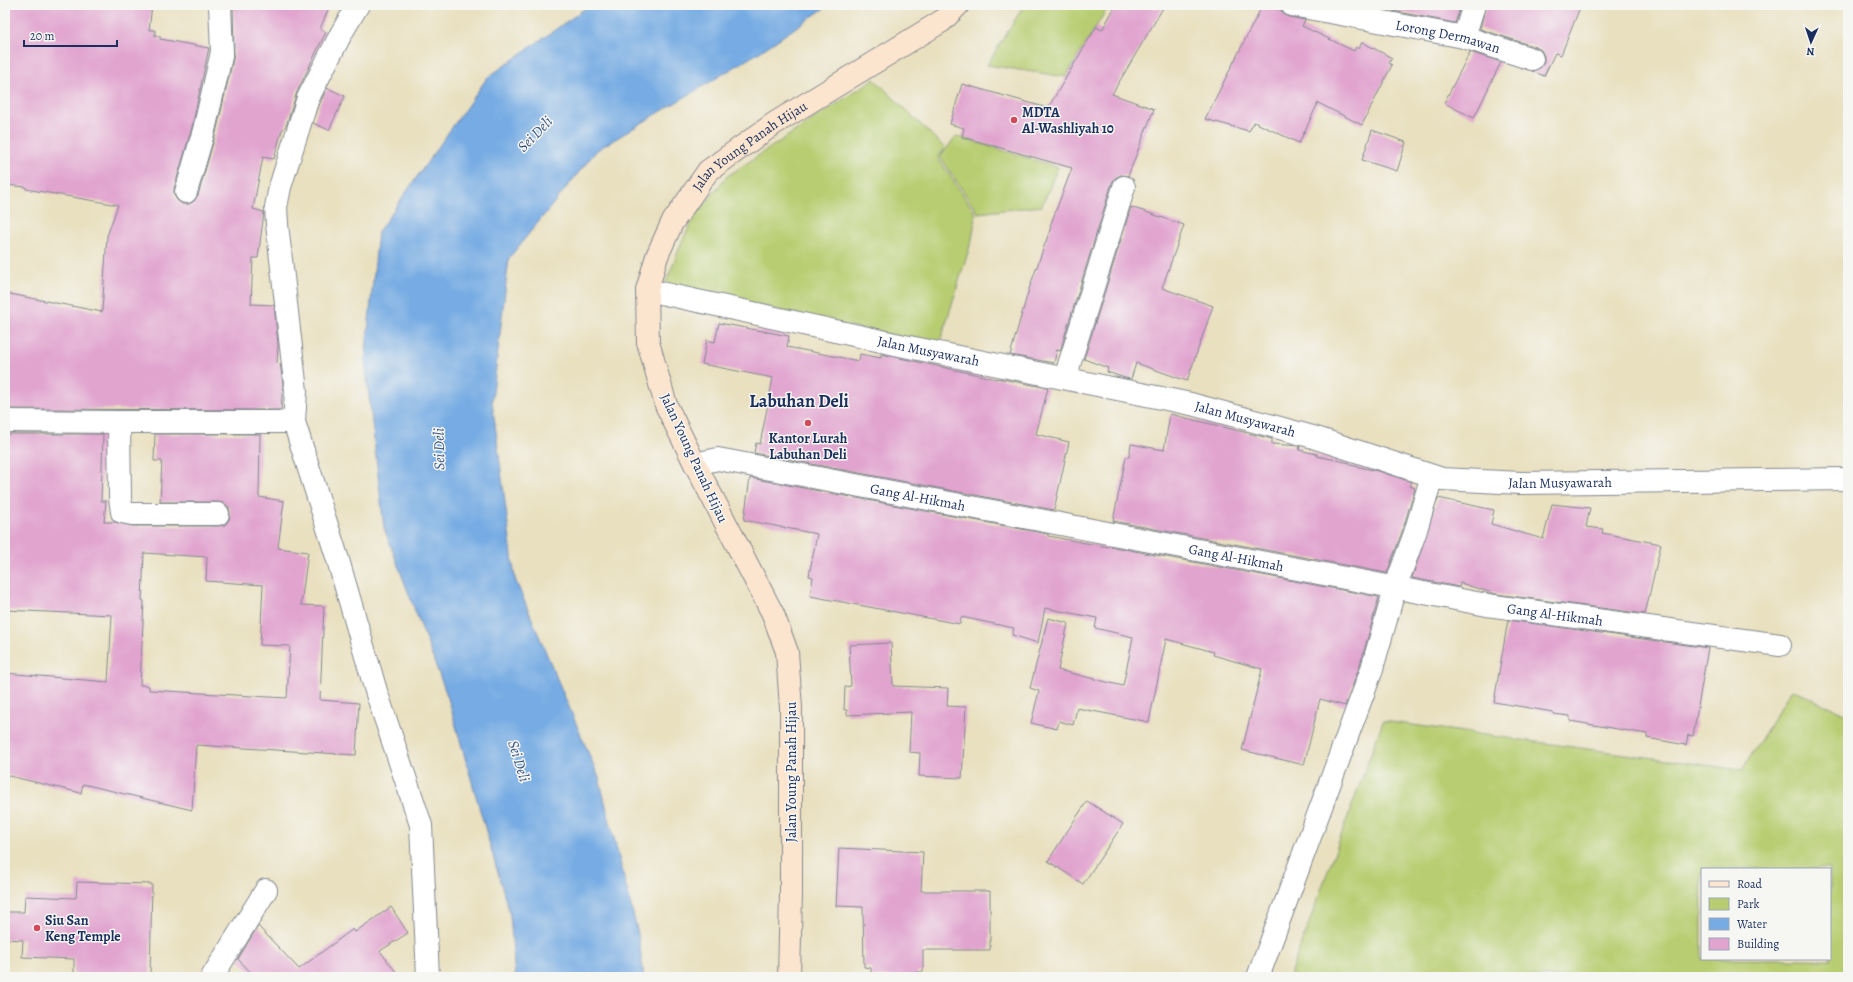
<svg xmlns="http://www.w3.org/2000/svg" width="1853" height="982" font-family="Alegreya,serif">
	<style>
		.green { fill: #b8cd71; stroke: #6a7e68; fill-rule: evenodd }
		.water { fill: #76abe3; stroke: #486da0 }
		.building { fill: #e1a4cf; fill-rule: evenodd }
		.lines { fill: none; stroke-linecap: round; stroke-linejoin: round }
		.street-casing { stroke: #82888e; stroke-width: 24 }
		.secondary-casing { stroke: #82888e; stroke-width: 24 }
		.street { stroke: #fff; stroke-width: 22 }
		.secondary { stroke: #fce5cf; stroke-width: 22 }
		.poi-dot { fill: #d1495b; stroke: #f6f6f2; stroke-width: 1.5 }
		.labels { text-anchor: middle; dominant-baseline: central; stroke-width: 3; stroke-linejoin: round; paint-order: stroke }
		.street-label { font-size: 14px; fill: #1b2f5e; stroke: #f6f6f2 }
		.poi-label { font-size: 14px; font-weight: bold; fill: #1b2f5e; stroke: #f6f6f2; text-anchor: start }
		.water-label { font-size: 15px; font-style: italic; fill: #365486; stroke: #f6f6f2 }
		.district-label { font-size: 18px; font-weight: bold; fill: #1b2f5e; stroke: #f6f6f2 }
	</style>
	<rect width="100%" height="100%" fill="#f6f6f2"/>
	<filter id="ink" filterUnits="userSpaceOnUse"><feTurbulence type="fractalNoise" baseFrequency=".025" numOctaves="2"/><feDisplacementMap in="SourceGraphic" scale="8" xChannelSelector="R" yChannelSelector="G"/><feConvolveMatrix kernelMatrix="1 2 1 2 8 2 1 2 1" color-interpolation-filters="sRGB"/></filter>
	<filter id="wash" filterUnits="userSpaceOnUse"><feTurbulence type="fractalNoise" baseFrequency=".012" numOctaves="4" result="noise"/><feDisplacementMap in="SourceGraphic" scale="16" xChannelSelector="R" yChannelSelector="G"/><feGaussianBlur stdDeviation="0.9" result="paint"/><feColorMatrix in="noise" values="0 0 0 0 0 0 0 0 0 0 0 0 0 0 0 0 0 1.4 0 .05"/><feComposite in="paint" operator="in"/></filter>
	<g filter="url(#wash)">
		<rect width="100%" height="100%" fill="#e9e0bf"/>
		<g class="green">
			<polygon points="1024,5 1109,5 1066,77 987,65"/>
			<polygon points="874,79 945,148 938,158 976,214 972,239 939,346 665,285 683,239 696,215 726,177"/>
			<polygon points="956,136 1058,167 1042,206 978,213 940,157"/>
			<path d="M1792,689L1848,716V977H1289L1383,721L1742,770ZM1702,869H1830V959H1702Z"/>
		</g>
		<polygon class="water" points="590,5 829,5 758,53 597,150 509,258 492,401 515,579 599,778 638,934 644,977 515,977 510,915 448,698 384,528 365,360 378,232 487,78"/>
		<g id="blocks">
			<g class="building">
				<polygon points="5,5 152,5 149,30 155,30 155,36 160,36 160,39 209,48 192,127 174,189 174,195 177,200 182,204 189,204 194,201 198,195 216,133 234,55 233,5 330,5 320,29 326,32 297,92 286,126 282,130 274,159 263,157 253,209 264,212 258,258 253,258 251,304 274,305 278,344 277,363 280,364 283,383 281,410 5,409 5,293 102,312 107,236 118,205 26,189 26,187 5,185"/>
				<polygon points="1116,5 1163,8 1112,94 1154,109 1128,176 1121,175 1115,178 1112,183 1060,351 1057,350 1054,363 1010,355 1029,289 1051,227 1050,226 1072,168 962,137 964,128 950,124 962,84 1048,108 1096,27 1102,30"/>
				<polygon points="1394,5 1461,5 1455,23 1393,11"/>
				<polygon points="1486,5 1581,5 1561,55 1555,53 1544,76 1532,71 1540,68 1544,63 1544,56 1541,50 1536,47 1480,29"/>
				<polygon points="1262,6 1281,10 1284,15 1289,17 1305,20 1302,26 1354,51 1356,47 1359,49 1362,42 1392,58 1389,63 1392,65 1362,125 1318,103 1299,143 1254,122 1249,131 1205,119"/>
				<polygon points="1470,52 1501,62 1474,118 1444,103"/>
				<polygon points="327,88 345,96 329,130 313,123 320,103"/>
				<polygon points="1372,130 1406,142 1397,171 1362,160"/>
				<polygon points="1131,207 1184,225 1162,288 1213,306 1187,381 1136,363 1131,379 1125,378 1107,372 1108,368 1084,359"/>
				<polygon points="719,323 789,336 787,347 859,361 860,354 881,358 881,354 997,379 997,378 1048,388 1036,434 1069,442 1054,510 754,453 756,443 760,444 773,378 702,364 707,340 715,342"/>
				<polygon points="1170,414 1272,439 1272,444 1300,446 1299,450 1317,454 1317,456 1350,463 1350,465 1378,471 1412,482 1410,486 1415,488 1403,529 1387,573 1113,521 1126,457 1129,457 1131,444 1164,450"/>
				<path d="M5,434H103L101,501H106L104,522H116L132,526H218L225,525L229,520L230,514L229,507L224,503L218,502H160L162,461H154L155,434H260L259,497L284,501L278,548L308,552L301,605L324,606L320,700L359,703L356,755L196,745L192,810L83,784L81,793L5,775V673L108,682L112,615L5,610ZM144,553L207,557L206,581L263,585L260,645L290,646L287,698L149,690V686L140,685L144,601L142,600Z"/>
				<polygon points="750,478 1048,534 1048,536 1108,547 1108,546 1379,597 1359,668 1345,706 1320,699 1304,765 1242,750 1262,669 1213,655 1214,652 1166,639 1149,722 1077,708 1073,725 1059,721 1057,729 1031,723 1039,691 1030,688 1048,618 1068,623 1058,670 1123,686 1133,637 1095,628 1097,618 1045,608 1038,643 1012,635 1014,628 961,617 960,624 810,596 813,577 809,576 817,534 744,520"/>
				<polygon points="1438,498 1494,510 1491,524 1543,539 1552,504 1590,508 1586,527 1603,529 1602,533 1661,544 1645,614 1496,594 1460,583 1459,587 1412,578"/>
				<polygon points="1508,620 1708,648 1693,736 1688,735 1686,745 1647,738 1647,734 1570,721 1570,716 1553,714 1553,712 1494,702"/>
				<polygon points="891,643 893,686 948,688 947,706 966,707 962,778 919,776 920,753 909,752 911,712 847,715 847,710 844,710 845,687 851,686 849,645"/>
				<polygon points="1087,801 1123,824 1083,884 1048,861"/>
				<polygon points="839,848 923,852 921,891 990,891 990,950 923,950 923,972 917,972 917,977 871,977 871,968 864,967 863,907 836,906"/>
				<polygon points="77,882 152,884 150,976 74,974 74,959 22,957 23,940 5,939 5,912 24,912 25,896 76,898"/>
				<polygon points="391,907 408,933 380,951 400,977 255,977 238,959 258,926 299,969 353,929 355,932"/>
			</g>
		</g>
	</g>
	<g filter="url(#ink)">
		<use href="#blocks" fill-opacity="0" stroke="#82888e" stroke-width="1"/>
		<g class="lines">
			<defs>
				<g id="street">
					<polyline points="358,5 342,32 308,98 280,187 276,207 277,224 296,391 294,422 338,560 376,691 421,825 428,977"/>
					<path id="s1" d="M1292,5L1464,37L1532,59"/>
					<polyline points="1464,37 1474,5"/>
					<polyline points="186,192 204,130 222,52 220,5"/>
					<path id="s2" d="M647,290L909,347L1191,404L1313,437L1442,479L1521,483L1848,479"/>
					<polyline points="1065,378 1124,187"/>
					<polyline points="5,421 119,422 294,422"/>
					<polyline points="119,422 120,498 122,512 132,514 218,514"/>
					<path id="s3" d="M695,464L718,459L1487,605L1780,645"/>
					<polyline points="212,977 266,890"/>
					<polyline points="1258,977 1371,672 1395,588 1415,533 1432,476"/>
				</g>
				<g id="secondary">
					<path id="s4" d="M789,977L791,894V708L787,652L773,614L695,464L666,405L648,342L647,290L657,256L672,223L708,171L775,123L942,21L958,5"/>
				</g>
			</defs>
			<use href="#street" class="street-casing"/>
			<use href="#secondary" class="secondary-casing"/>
			<use href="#street" class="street"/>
			<use href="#secondary" class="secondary"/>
		</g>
	</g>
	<g class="poi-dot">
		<circle cx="1014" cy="120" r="4"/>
		<circle cx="808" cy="423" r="4"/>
		<circle cx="37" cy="928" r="4"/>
	</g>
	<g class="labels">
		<g class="street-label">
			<text stroke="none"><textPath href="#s1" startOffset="159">Lorong Dermawan</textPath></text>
			<text stroke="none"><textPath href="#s4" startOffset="901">Jalan Young Panah Hijau</textPath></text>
			<text stroke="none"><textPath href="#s2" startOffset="288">Jalan Musyawarah</textPath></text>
			<text stroke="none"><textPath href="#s2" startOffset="612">Jalan Musyawarah</textPath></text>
			<text transform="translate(694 458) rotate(65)">Jalan Young Panah Hijau</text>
			<text stroke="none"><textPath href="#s2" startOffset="936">Jalan Musyawarah</textPath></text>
			<text stroke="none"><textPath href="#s3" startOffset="227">Gang Al-Hikmah</textPath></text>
			<text stroke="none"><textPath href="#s3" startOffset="551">Gang Al-Hikmah</textPath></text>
			<text stroke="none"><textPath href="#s3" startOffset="875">Gang Al-Hikmah</textPath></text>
			<text transform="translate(791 772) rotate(-90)">Jalan Young Panah Hijau</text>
		</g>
		<g class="poi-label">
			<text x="1022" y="112">MDTA<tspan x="1022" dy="16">Al-Washliyah 10</tspan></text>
			<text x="808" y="438" text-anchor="middle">Kantor Lurah<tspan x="808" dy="16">Labuhan Deli</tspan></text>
			<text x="45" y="920">Siu San<tspan x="45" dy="16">Keng Temple</tspan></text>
		</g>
		<g class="water-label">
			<text transform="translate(535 134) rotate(-46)">Sei Deli</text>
			<text transform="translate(439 449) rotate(-91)">Sei Deli</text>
			<text transform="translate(519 761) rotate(73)">Sei Deli</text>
		</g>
		<g class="district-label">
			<text x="799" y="401">Labuhan Deli</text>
		</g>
	</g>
	<rect width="1853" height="982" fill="none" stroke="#f6f6f2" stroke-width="20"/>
	<rect x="1701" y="868" width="130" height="92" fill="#f6f6f2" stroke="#9ea6b7"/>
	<rect x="1709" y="881" width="20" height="6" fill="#fce5cf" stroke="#9ea6b7"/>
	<text x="1737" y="888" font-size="12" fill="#1b2f5e">Road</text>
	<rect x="1709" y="898" width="20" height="12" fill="#b8cd71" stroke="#9ea6b7"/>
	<text x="1737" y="908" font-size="12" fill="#1b2f5e">Park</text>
	<rect x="1709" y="918" width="20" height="12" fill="#76abe3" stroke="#9ea6b7"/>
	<text x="1737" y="928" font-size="12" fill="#1b2f5e">Water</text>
	<rect x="1709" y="938" width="20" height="12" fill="#e1a4cf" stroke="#9ea6b7"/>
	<text x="1737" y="948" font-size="12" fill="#1b2f5e">Building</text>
	<g transform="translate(1811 42) rotate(183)" stroke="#f6f6f2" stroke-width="3" paint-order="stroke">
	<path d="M0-3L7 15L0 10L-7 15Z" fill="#1b2f5e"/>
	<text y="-6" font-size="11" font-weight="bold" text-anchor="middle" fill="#1b2f5e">N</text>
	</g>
	<path d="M24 40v6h93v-6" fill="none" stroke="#1b2f5e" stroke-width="2"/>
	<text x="30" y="40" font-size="12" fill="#1b2f5e" stroke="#f6f6f2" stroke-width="3" paint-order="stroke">20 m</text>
</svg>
